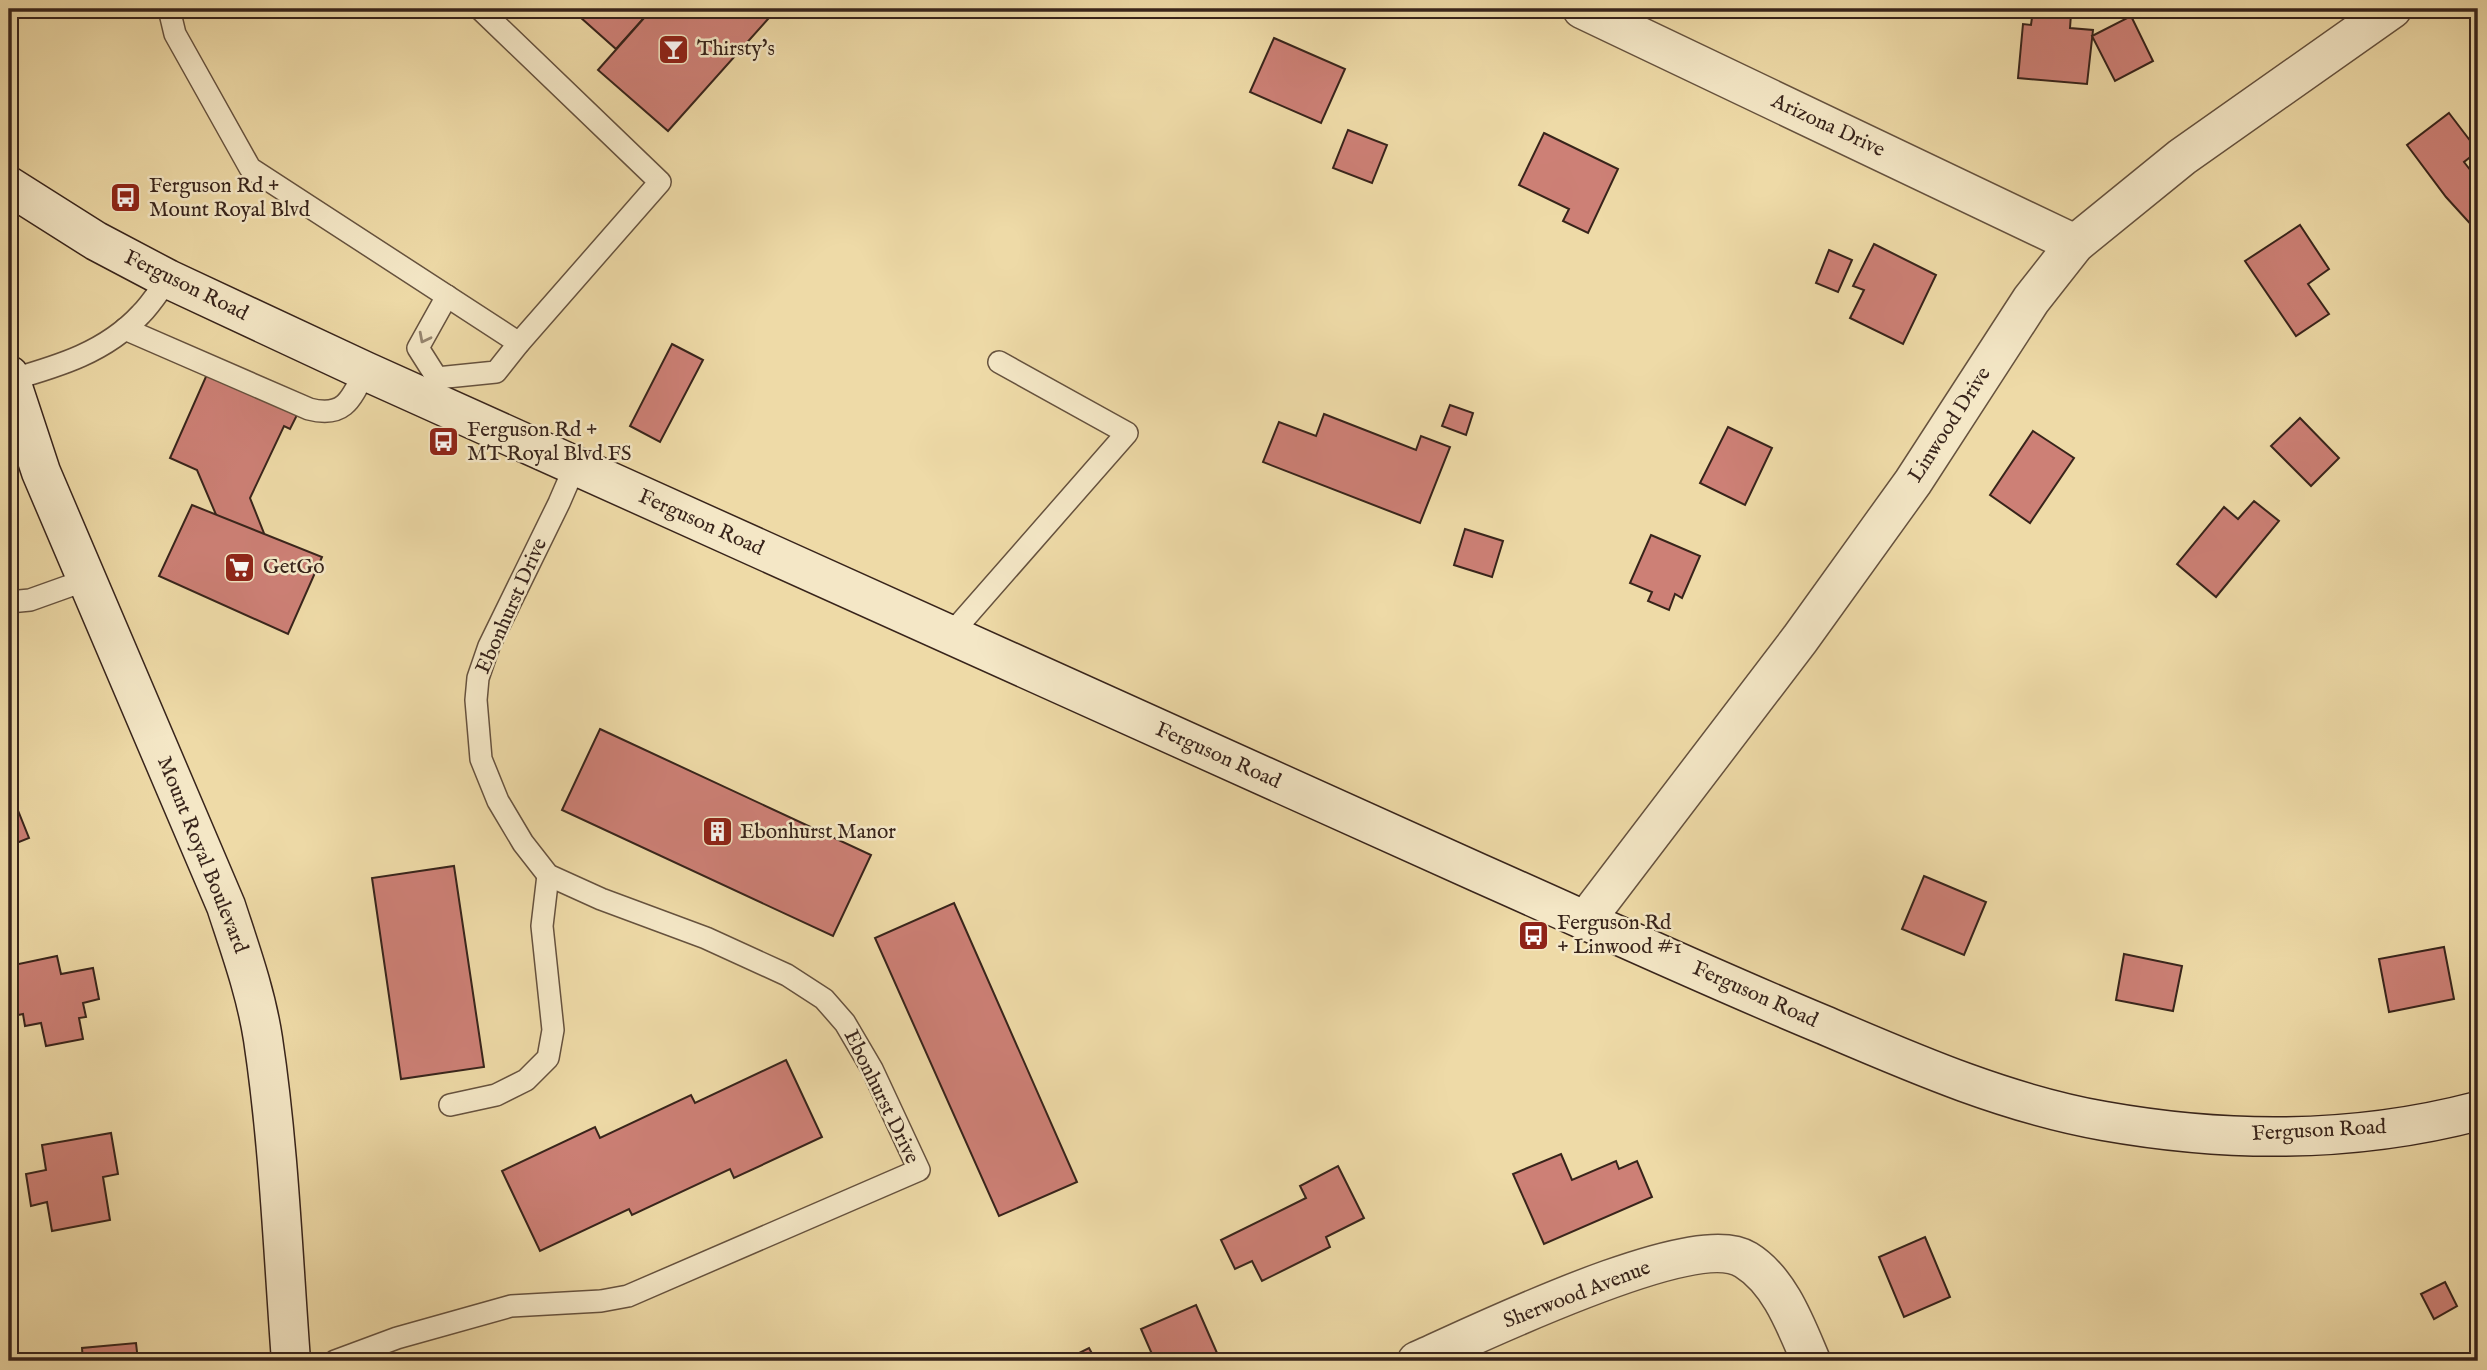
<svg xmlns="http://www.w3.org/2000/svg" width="2487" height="1370" font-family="'IM FELL English',serif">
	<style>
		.building { fill: #cd8076; stroke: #38241b; stroke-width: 2 }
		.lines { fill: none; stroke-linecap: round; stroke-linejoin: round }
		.lane-casing { stroke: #66523e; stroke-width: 24 }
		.street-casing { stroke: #66523e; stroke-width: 41 }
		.secondary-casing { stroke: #38241b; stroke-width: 41 }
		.lane { stroke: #f4e7c6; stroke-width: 21 }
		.street { stroke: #f4e7c6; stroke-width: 38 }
		.secondary { stroke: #f4e7c6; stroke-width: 38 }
		.oneway { stroke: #968670 }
		.labels { text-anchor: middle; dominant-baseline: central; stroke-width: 5; stroke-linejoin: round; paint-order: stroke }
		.poi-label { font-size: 21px; fill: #38241b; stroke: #f4e7c6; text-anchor: start }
		.street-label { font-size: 21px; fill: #38241b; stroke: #f4e7c6 }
	</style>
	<rect width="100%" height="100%" fill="#eedaa7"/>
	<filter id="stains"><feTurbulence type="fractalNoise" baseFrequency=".00286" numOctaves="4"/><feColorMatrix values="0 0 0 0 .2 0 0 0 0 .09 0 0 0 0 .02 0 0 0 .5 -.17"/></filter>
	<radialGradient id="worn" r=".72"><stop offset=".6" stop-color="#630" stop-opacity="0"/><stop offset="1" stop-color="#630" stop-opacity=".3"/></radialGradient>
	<g class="building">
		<polygon points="571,9 652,9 616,49"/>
		<polygon points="652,9 777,9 668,131 598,70"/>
		<polygon points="2033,10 2071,14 2070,28 2093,30 2087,84 2018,78 2023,24 2031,25"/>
		<polygon points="2131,16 2153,61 2115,81 2092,36"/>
		<polygon points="1274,38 1345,69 1321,123 1250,92"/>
		<polygon points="2449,113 2478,151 2464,162 2478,180 2478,227 2475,229 2446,197 2407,145"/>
		<polygon points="1348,130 1387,145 1372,183 1333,168"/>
		<polygon points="1544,133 1618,169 1588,233 1563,221 1569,209 1519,185"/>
		<polygon points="2300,225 2329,269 2308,284 2329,314 2296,336 2245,261"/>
		<polygon points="1874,244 1936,275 1903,344 1850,318 1864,290 1853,286"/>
		<polygon points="1829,250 1852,260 1838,292 1816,283"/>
		<polygon points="672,344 703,360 660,442 630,426"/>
		<polygon points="208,372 297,415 290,429 284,426 250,498 271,551 223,531 197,470 170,458"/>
		<polygon points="1450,405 1473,413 1466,435 1442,426"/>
		<polygon points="1324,414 1416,450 1421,436 1450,447 1420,523 1263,462 1279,422 1316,436"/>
		<polygon points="2300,418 2339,458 2311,486 2271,446"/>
		<polygon points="1728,427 1772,448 1745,505 1700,483"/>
		<polygon points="2033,431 2074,458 2030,523 1990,495"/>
		<polygon points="2254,501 2279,521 2216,597 2177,564 2224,507 2238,519"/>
		<polygon points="192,505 322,557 288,634 159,576"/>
		<polygon points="1465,529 1503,541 1492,577 1454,565"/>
		<polygon points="1651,535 1700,556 1682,598 1675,594 1669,610 1648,601 1652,592 1630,583"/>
		<polygon points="600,729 871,855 833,936 562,810"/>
		<polygon points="9,788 29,838 9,846"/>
		<polygon points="454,866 484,1067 401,1079 372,878"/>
		<polygon points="1924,876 1986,902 1964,955 1902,929"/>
		<polygon points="954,903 1077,1182 999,1216 875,938"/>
		<polygon points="2444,947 2454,999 2389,1012 2379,959"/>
		<polygon points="2124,954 2182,966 2173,1011 2116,1000"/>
		<polygon points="57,956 61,974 93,968 99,999 83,1003 86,1017 79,1018 83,1039 46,1046 41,1023 25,1026 23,1014 9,1017 9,966"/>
		<polygon points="786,1060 822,1137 734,1178 730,1169 632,1215 629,1209 540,1251 502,1171 595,1127 600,1138 691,1095 695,1103"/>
		<polygon points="111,1133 118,1174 103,1177 110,1220 52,1231 47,1202 31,1206 26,1174 46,1170 42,1145"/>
		<polygon points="1561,1154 1572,1180 1616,1161 1619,1169 1637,1161 1652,1197 1544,1244 1513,1174"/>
		<polygon points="1338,1166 1364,1218 1326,1237 1330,1247 1262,1281 1252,1261 1235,1269 1221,1240 1306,1198 1300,1186"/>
		<polygon points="1925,1237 1950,1297 1904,1317 1879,1257"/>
		<polygon points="2445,1282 2457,1306 2434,1319 2421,1294"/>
		<polygon points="1196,1305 1217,1353 1196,1361 1155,1361 1141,1329"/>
		<polygon points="136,1343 138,1361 83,1361 82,1348"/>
		<polygon points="1089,1348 1096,1361 1063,1361"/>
	</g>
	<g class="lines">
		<defs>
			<g id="lane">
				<polyline points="169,9 175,34 250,168 519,343"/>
				<path d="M125,329L309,409C344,418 351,400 365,371"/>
				<polyline points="437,378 418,348 447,296"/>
				<path d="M10,380C59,366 106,352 141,314C151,304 159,291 168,279"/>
				<polyline points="434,403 437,378 496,372 519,343 660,182 480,9"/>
				<polyline points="9,602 30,600 86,580"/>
				<polyline points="950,635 1127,433 999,362"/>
				<polyline points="450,1105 496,1095 526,1080 548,1058 553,1030 542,926 548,875"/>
				<polyline points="335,1361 397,1338 511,1306 601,1301 628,1296 919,1170 872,1069 845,1023 824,999 787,975 706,938 601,899 548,875 523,843 498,801 481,759 476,700 478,678 489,646 559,503 575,466"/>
			</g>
			<g id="street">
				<polyline points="1582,9 2075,244"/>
				<polyline points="1585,921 1800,639 1913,482 2031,300 2075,244 2182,157 2392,9"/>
				<path d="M1417,1361C1474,1336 1695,1227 1746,1260C1780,1281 1796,1326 1811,1361"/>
			</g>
			<g id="secondary">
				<path d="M9,186L96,241L168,279L365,371C735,541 1107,707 1479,873C1594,924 1708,977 1824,1025C1915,1064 2007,1104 2104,1121C2228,1143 2356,1143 2478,1111"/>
				<path d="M9,375L41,472L226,906C240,949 256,993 263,1039C279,1145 283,1254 291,1361"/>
			</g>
		</defs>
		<use href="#lane" class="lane-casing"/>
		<use href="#street" class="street-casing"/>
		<use href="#secondary" class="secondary-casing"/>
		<use href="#lane" class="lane"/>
		<use href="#street" class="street"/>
		<use href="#secondary" class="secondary"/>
	</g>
	<defs><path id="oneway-chevron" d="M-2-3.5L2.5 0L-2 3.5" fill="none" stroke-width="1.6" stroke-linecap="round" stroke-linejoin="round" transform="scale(1.75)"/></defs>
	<use class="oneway" href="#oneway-chevron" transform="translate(424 338) rotate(117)"/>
	<defs>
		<symbol id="bar-square" viewBox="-11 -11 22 22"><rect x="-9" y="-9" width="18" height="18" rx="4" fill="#8f2418" stroke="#f4e7c6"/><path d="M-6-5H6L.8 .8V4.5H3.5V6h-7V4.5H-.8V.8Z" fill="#fff"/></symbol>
		<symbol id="bus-square" viewBox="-11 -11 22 22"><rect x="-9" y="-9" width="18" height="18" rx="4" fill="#8f2418" stroke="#f4e7c6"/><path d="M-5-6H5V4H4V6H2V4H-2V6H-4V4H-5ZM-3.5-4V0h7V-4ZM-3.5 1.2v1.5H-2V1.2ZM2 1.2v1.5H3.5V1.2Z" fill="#fff"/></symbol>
		<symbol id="supermarket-square" viewBox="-11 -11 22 22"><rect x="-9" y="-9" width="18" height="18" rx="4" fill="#8f2418" stroke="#f4e7c6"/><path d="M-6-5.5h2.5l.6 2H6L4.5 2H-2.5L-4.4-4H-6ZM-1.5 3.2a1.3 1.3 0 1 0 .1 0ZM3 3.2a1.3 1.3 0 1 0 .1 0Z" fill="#fff"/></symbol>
		<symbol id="building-square" viewBox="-11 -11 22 22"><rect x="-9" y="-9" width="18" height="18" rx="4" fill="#8f2418" stroke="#f4e7c6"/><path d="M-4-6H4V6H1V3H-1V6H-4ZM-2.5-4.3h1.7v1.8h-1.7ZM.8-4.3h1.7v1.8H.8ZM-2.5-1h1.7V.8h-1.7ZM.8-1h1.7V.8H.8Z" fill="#fff"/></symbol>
	</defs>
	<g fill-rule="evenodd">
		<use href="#bar-square" x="656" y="32" width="35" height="35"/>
		<use href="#bus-square" x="108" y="180" width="35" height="35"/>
		<use href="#bus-square" x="426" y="424" width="35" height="35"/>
		<use href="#supermarket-square" x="222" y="550" width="35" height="35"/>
		<use href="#building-square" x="700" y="814" width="35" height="35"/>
		<use href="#bus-square" x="1516" y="918" width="35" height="35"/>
	</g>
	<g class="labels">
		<g class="poi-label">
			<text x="697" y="49">Thirsty's</text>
			<text x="149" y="186">Ferguson Rd +<tspan x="149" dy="24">Mount Royal Blvd</tspan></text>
			<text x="467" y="430">Ferguson Rd +<tspan x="467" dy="24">MT Royal Blvd FS</tspan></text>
			<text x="263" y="567">GetGo</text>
			<text x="740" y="832">Ebonhurst Manor</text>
			<text x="1557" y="923">Ferguson Rd<tspan x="1557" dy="24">+ Linwood #1</tspan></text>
		</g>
		<g class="street-label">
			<text transform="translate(1828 126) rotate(25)">Arizona Drive</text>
			<text transform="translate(186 286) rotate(26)">Ferguson Road</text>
			<text transform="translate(1950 425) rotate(-57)">Linwood Drive</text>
			<text transform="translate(701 523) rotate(24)">Ferguson Road</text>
			<text transform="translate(512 606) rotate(-66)">Ebonhurst Drive</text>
			<text transform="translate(1218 756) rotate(24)">Ferguson Road</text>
			<text transform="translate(202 855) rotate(68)">Mount Royal Boulevard</text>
			<text transform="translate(1755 995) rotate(24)">Ferguson Road</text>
			<text transform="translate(881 1097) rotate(64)">Ebonhurst Drive</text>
			<text transform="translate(2319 1131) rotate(-3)">Ferguson Road</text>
			<text transform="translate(1577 1295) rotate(-21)">Sherwood Avenue</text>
		</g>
	</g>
	<rect width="2487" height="1370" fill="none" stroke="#eedaa7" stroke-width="35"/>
	<rect x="10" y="10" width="2466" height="1349" fill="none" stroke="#38241b" stroke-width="3.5"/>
	<rect x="18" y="18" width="2452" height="1335" fill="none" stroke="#38241b" stroke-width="2"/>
	<rect width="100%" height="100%" filter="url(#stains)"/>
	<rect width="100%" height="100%" fill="url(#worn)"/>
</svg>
